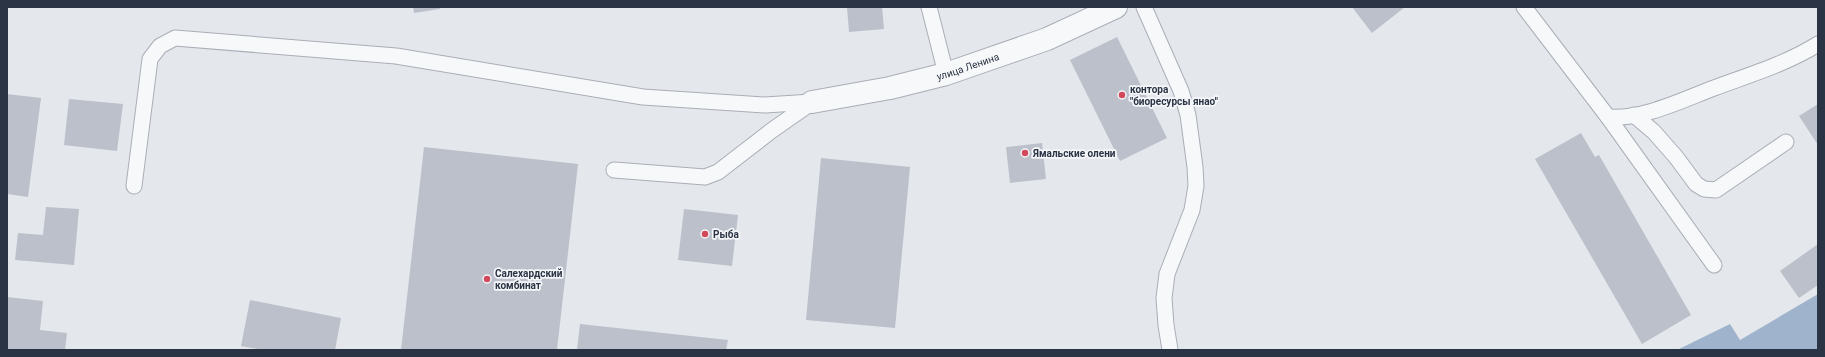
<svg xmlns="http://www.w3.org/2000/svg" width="1825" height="357" font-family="Roboto,sans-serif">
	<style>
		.water { fill: #9fb4cc }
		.building { fill: #bbc0ca }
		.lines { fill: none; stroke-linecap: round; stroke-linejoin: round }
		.service-casing { stroke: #a9aeb7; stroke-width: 17 }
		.minor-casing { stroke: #a9aeb7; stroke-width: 24 }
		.service { stroke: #f7f8fa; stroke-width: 15 }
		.minor { stroke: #f7f8fa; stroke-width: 22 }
		.poi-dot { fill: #d1495b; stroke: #f4f6f9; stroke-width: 1.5 }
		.labels { text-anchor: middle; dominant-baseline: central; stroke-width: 3.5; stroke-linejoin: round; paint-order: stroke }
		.street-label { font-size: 10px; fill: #2b3445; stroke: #f4f6f9 }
		.poi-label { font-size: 10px; font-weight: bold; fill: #2b3445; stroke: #f4f6f9; text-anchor: start }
	</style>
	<rect width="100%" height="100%" fill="#e4e7ec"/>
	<polygon class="water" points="1818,294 1818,350 1677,350 1730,324 1740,340"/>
	<g class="building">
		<polygon points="413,7 439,7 440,9 414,13"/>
		<polygon points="847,7 882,7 884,29 849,32"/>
		<polygon points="1352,7 1405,7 1372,33"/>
		<polygon points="1117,37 1167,138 1120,161 1070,60"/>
		<polygon points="7,94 41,98 28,197 7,194"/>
		<polygon points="69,99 123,104 117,151 64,145"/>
		<polygon points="1818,104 1818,145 1799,116"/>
		<polygon points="1581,133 1595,157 1599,155 1691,315 1642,344 1535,159"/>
		<polygon points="1042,143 1046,179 1010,183 1006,147"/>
		<polygon points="424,147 578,164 557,350 401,350"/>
		<polygon points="821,158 910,167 895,328 806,320"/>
		<polygon points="46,207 79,209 74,265 15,260 18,233 43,235"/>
		<polygon points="684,209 738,215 732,266 678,260"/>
		<polygon points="1818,244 1818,285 1799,298 1780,271"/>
		<polygon points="7,297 43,301 40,330 67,333 65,350 7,350"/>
		<polygon points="250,300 341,318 335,350 263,350 241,346"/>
		<polygon points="580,324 728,340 726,350 577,350"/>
	</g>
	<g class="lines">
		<defs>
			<g id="service">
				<polyline points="929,7 946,74"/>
				<polyline points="1144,7 1181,91 1188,115 1195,167 1196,186 1192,210 1167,274 1164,298 1166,325 1170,350"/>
				<polyline points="1524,7 1608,117 1714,265"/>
				<polyline points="1634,115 1654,132 1676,157 1696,184 1704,189 1716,190 1786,142"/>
				<path d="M1608,117C1642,120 1682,100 1714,88C1749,75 1786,64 1818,44"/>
				<polyline points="614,170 705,177 718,172 771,131 811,103"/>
				<polyline points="134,186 150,59 160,46 175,38 396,56 643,97 765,105 812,102"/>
			</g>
			<g id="minor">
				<path id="s1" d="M812,102L890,88L946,74L1047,39L1116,7"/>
			</g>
		</defs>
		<use href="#service" class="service-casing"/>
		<use href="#minor" class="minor-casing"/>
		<use href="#service" class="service"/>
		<use href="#minor" class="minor"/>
	</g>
	<g class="poi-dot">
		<circle cx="1122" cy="95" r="4"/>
		<circle cx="1025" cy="153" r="4"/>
		<circle cx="705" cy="234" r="4"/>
		<circle cx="487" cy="279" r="4"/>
	</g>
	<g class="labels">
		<g class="street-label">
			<text stroke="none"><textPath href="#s1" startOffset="160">улица Ленина</textPath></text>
		</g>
		<g class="poi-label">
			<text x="1130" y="89">контора<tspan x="1130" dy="12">"биоресурсы янао"</tspan></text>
			<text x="1033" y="153">Ямальские олени</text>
			<text x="713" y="234">Рыба</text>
			<text x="495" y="273">Салехардский<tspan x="495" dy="12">комбинат</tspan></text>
		</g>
	</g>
	<rect width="1825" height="357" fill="none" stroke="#2b3445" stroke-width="16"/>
</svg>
